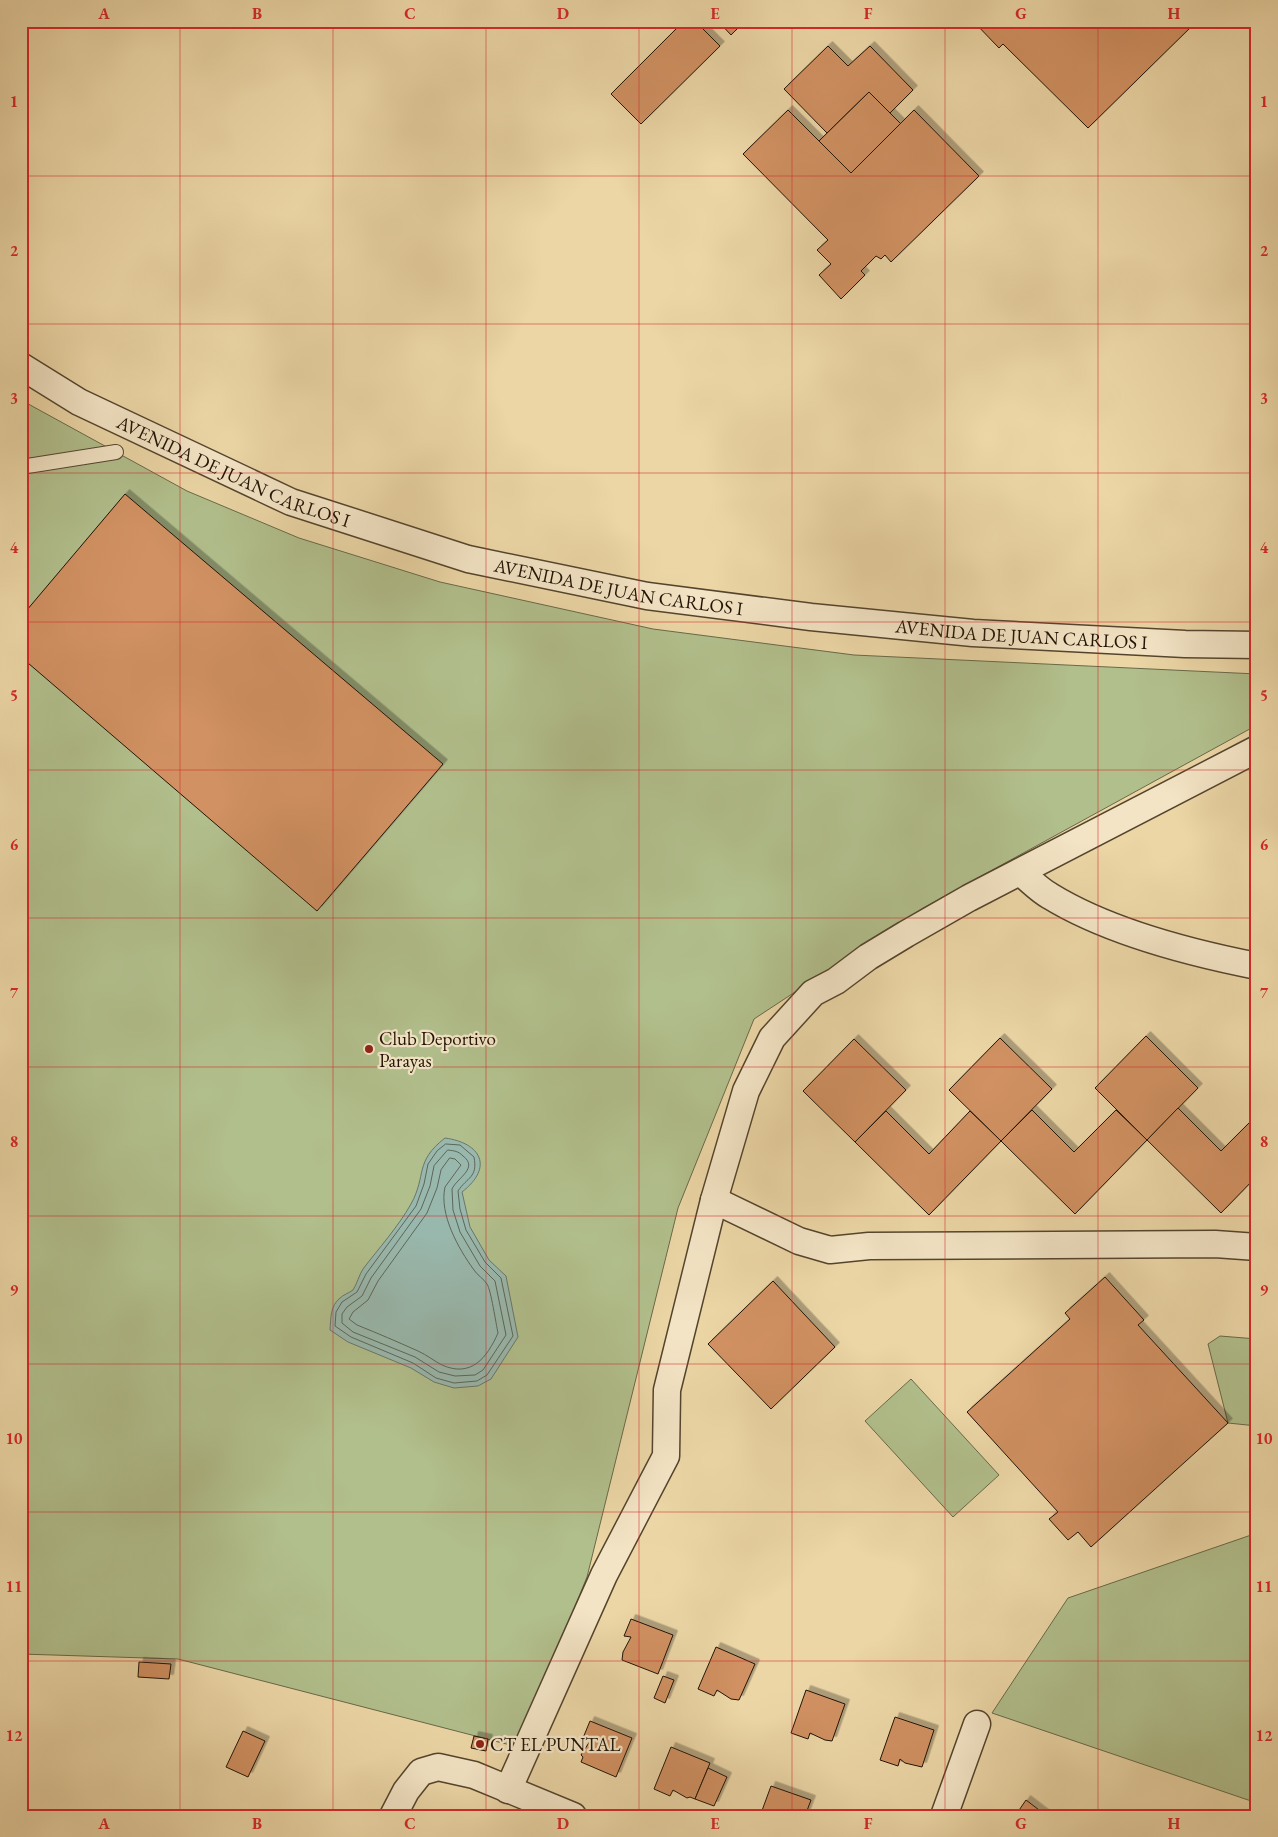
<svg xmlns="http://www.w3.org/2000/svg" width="1278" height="1837" font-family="'EB Garamond',serif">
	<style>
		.green { fill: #b1bf8c; stroke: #696948 }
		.water { fill: #99b8ad; stroke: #69766a }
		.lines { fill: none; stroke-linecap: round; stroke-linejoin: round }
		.shore { stroke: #5d6659; stroke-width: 1 }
		.building { fill: #d19162; stroke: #211305; filter: url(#shadow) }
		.lane-casing { stroke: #54442d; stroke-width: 16 }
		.street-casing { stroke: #54442d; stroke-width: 29 }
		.lane { stroke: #f3e4c5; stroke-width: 14 }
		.street { stroke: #f3e4c5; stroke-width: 26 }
		.grid { fill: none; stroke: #d62828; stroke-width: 1; stroke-opacity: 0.55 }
		.poi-dot { fill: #8f2418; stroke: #f3e4c5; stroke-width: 2 }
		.labels { text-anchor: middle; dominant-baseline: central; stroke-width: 4.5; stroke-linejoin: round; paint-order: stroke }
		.street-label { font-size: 19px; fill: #211305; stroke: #f3e4c5 }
		.poi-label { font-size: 19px; fill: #211305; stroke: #f3e4c5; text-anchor: start }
		.neatline { fill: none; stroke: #d62828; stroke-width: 2 }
		.grid-label { font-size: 16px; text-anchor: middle; font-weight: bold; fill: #d62828 }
	</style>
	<defs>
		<filter id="shadow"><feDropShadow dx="4.5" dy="-4.5" stdDeviation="0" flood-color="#0004"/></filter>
	</defs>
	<rect width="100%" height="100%" fill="#ecd6a6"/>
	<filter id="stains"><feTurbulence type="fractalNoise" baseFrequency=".004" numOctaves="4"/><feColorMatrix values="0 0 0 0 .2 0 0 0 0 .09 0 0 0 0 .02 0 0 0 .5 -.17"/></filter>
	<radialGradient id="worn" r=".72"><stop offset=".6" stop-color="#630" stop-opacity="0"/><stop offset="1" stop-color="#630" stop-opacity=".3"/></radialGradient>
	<g class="green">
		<polygon points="21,400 187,491 299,538 440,582 653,629 854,655 1257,674 1257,725 923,908 754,1019 678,1208 587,1577 518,1747 178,1659 21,1654"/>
		<polygon points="1220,1336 1257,1339 1257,1426 1228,1423 1208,1344"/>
		<polygon points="911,1379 999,1475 953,1517 865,1421"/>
		<polygon points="1257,1533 1257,1803 992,1713 1068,1598"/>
	</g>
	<path class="water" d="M445,1138C481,1143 494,1167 462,1192L470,1227L489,1260L506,1276L518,1337L491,1379L478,1386L454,1388L434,1382L411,1368L348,1342L330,1330C331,1318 330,1306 340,1298C343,1295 349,1293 353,1290C357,1284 359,1275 363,1269C379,1248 398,1227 411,1204C427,1175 414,1162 445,1138Z"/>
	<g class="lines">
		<g class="shore">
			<path d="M446,1144L460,1145L474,1157C478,1178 467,1177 458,1191L460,1209L466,1230L485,1262L501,1278L513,1336L487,1375L477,1381L454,1383L436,1378L413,1363L351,1337L335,1326L336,1312L342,1302L357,1292L366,1274L416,1206L424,1184L428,1164L437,1151Z"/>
			<path d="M448,1150C455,1151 458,1151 463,1156C479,1168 457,1178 452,1189L453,1210L460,1232L480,1266L495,1281L506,1335L483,1370L475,1375L455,1376L439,1372L415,1357L353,1332L342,1323V1314L347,1307L362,1296L371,1278L421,1209L430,1186L434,1166Z"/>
			<path d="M450,1158L455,1159L461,1165L445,1187C439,1214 458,1248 474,1270C477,1275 484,1279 487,1284C491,1290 496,1324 498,1333C487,1358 471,1378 442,1365C434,1361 427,1355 418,1351C398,1342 377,1333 357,1325L349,1319L353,1312L368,1300L378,1281L427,1213L437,1188L441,1170Z"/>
		</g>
	</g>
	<g class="building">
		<polygon points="684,21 695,21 720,46 641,124 611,94"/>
		<polygon points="718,21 745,21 731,35"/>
		<polygon points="973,21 1193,21 1195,23 1088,128 1003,44 999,48"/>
		<polygon points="828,46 848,66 870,46 913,90 890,113 869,92 827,133 784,89"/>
		<polygon points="869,92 901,124 851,173 819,141"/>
		<polygon points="788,110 851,173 914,110 979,176 891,262 885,255 881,259 876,256 861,271 865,275 841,299 819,275 831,264 817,250 828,240 743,154"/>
		<polygon points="125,494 443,764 317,911 21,657 21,617"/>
		<polygon points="1146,1036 1198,1088 1147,1140 1095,1088"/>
		<polygon points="1000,1038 1052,1089 1001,1141 949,1090"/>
		<polygon points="854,1039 906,1090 855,1142 803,1091"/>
		<polygon points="1178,1108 1221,1151 1257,1115 1257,1176 1221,1213 1147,1140"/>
		<polygon points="1032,1110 1074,1152 1116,1110 1147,1140 1075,1214 1001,1141"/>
		<polygon points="886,1111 929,1154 970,1111 1001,1141 929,1215 855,1142"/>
		<polygon points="1105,1277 1144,1320 1138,1325 1228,1423 1091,1547 1078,1532 1068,1540 1049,1519 1058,1512 967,1412 1070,1319 1065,1313"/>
		<polygon points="773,1281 835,1347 771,1409 708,1344"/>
		<polygon points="631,1619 673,1635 658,1674 622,1660 623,1652 631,1637 624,1636"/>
		<polygon points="716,1647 755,1664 739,1700 731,1699 717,1690 714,1696 698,1689"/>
		<polygon points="139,1662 171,1664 169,1679 138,1677"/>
		<polygon points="663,1676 674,1680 665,1703 654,1698"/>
		<polygon points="806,1690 845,1704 832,1741 825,1740 810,1733 808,1739 791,1733"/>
		<polygon points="895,1717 934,1730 922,1767 905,1763 900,1759 898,1766 880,1760"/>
		<polygon points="590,1721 632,1738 616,1777 581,1762 583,1757 581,1755 590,1741 583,1738"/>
		<polygon points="243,1731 265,1741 248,1777 226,1767"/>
		<polygon points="474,1736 488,1739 486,1751 471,1748"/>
		<polygon points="671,1747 710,1763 695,1799 690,1797 687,1798 673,1790 670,1796 654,1789"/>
		<polygon points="708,1768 727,1777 714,1806 695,1799"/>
		<polygon points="771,1786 811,1800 805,1816 760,1816"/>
		<polygon points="1026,1800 1047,1816 1015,1816"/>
	</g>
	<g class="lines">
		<defs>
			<polyline id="lane" points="21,467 116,452"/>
			<g id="street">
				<path id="s1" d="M21,366L79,402L291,502L468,559L647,596L811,617L973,633L1185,644L1257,645"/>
				<path d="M1020,872C1030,880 1039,890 1050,896C1107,931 1191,953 1257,966"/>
				<polyline points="714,1200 799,1241 830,1250 869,1246 1215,1244 1257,1247"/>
				<polyline points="508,1790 604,1575 666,1456 667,1390 714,1200 746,1091 772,1038 813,993 836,981 868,957 906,934 969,898 1257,749"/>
				<polyline points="393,1816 406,1791 421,1772 438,1767 474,1775 573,1816"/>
				<polyline points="944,1816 977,1724"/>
			</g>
		</defs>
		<use href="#lane" class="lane-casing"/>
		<use href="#street" class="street-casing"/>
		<use href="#lane" class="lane"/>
		<use href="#street" class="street"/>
	</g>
	<path class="grid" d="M180,21V1816M333,21V1816M486,21V1816M639,21V1816M792,21V1816M945,21V1816M1098,21V1816M21,176H1257M21,324H1257M21,473H1257M21,622H1257M21,770H1257M21,918H1257M21,1067H1257M21,1216H1257M21,1364H1257M21,1512H1257M21,1661H1257"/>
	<g class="poi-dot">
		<circle cx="369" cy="1049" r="5"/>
		<circle cx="480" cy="1744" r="5"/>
	</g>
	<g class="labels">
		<g class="street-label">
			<text stroke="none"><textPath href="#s1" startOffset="238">AVENIDA DE JUAN CARLOS I</textPath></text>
			<text stroke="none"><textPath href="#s1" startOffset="642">AVENIDA DE JUAN CARLOS I</textPath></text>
			<text stroke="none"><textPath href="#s1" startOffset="1048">AVENIDA DE JUAN CARLOS I</textPath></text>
		</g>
		<g class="poi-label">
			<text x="379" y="1038">Club Deportivo<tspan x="379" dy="22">Parayas</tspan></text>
			<text x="490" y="1744">CT EL PUNTAL</text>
		</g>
	</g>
	<rect width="1278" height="1837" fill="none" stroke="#ecd6a6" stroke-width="55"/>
	<rect x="28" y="28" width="1222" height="1782" class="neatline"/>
	<g class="grid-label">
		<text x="104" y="19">A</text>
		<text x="257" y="19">B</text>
		<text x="410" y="19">C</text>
		<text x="563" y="19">D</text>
		<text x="715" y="19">E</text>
		<text x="868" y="19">F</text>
		<text x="1021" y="19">G</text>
		<text x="1174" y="19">H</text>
		<text x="14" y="107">1</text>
		<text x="1264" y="107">1</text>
		<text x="14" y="256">2</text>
		<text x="1264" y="256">2</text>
		<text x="14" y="404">3</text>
		<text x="1264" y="404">3</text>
		<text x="14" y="553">4</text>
		<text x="1264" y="553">4</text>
		<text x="14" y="701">5</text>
		<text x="1264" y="701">5</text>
		<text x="14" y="850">6</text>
		<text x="1264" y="850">6</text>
		<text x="14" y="998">7</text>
		<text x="1264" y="998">7</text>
		<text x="14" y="1147">8</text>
		<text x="1264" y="1147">8</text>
		<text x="14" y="1295">9</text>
		<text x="1264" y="1295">9</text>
		<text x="14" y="1444">10</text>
		<text x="1264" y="1444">10</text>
		<text x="14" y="1592">11</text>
		<text x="1264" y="1592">11</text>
		<text x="14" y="1741">12</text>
		<text x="1264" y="1741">12</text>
		<text x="104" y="1829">A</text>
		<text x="257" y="1829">B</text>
		<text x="410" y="1829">C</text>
		<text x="563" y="1829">D</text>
		<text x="715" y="1829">E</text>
		<text x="868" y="1829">F</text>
		<text x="1021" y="1829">G</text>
		<text x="1174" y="1829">H</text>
	</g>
	<rect width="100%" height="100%" filter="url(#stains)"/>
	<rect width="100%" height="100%" fill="url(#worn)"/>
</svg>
